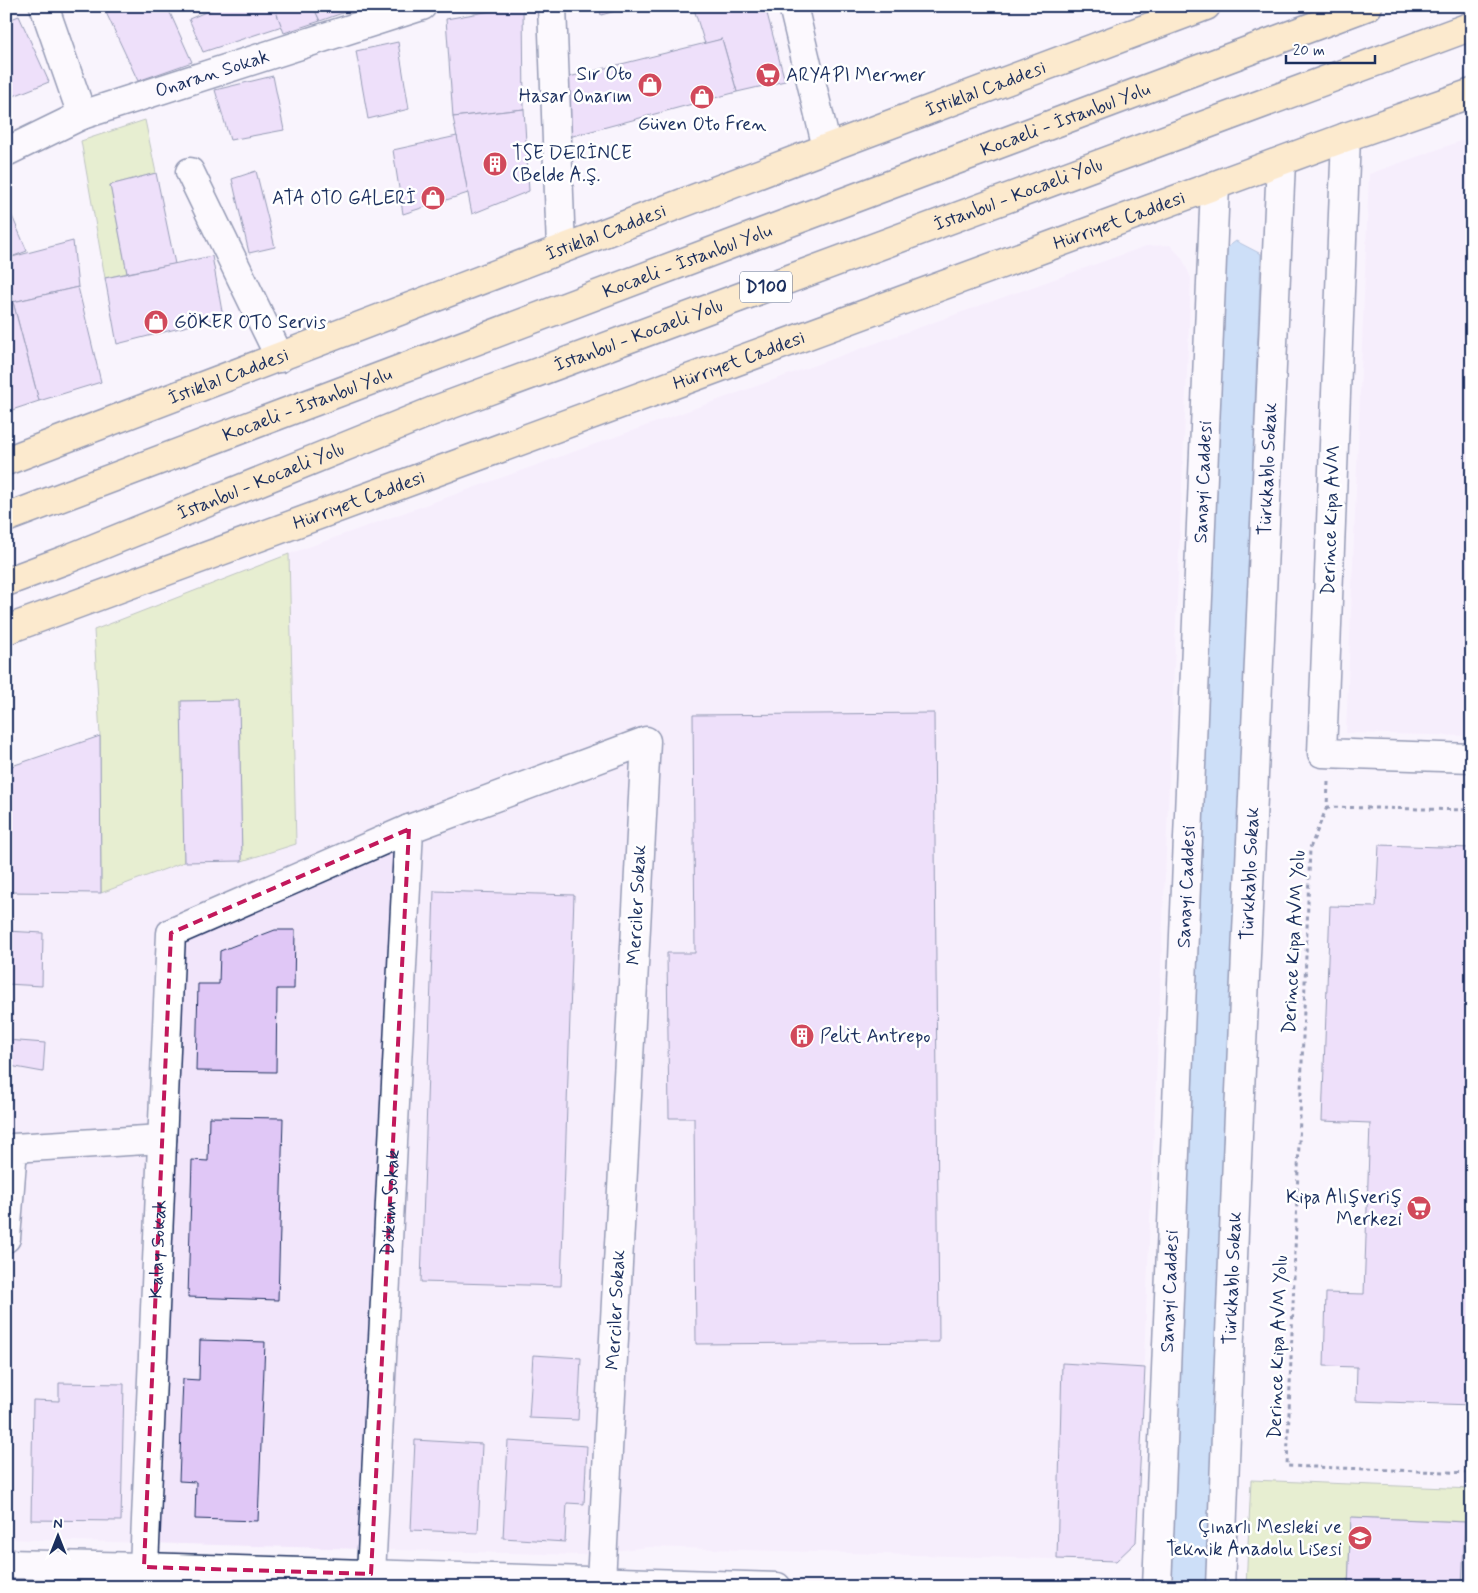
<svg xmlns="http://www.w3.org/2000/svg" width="1478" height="1593" font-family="Mynerve,sans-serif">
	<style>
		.built { fill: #f2e6fb }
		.green { fill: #d1e69b; stroke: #768a7c }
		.water { fill: #97c5f2; stroke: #6589b7 }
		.building { fill: #e0c7f6; stroke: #1b2f5e }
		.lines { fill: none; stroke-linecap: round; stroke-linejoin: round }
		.minor-casing { stroke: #1b2f5e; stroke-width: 31 }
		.major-casing { stroke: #1b2f5e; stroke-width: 31 }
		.highway-casing { stroke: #1b2f5e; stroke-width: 31 }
		.path { stroke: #1b2f5e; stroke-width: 3; stroke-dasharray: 4 4; stroke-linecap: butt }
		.minor { stroke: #fff; stroke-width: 28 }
		.major { stroke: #fedd96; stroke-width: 28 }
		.highway { stroke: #fedd96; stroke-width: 28 }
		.marked { fill: none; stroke: #c2185b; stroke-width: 4; stroke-dasharray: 10 6; stroke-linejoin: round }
		.labels { text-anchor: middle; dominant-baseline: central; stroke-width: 5; stroke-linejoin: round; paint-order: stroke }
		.shield { fill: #fff; stroke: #5f6d8e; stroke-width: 1 }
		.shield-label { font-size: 18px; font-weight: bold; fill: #1b2f5e }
		.street-label { font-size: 19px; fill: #1b2f5e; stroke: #fff }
		.poi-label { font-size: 19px; fill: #1b2f5e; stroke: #fff; text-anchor: end }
	</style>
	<rect width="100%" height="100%" fill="#f9f4fd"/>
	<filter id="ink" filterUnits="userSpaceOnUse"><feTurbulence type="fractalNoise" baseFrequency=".02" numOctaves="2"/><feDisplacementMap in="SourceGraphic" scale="10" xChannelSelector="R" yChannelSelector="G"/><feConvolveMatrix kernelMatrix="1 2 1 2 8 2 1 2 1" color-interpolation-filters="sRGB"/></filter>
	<g filter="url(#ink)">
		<g class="built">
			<polygon points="1472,137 1472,736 1346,733 1369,174"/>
			<polygon points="1170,245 1182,258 1191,278 1136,1542 1116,1561 648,1547 580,1555 6,1539 6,892 101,893 184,862 242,861 296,844 289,554 1146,246"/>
			<polygon points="6,1580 65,1581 241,1587 6,1587"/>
		</g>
		<g class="green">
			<polygon points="145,120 156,173 110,185 127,273 105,278 81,141"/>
			<polygon points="289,554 296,844 242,861 239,700 182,701 184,862 101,893 100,736 94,630"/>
			<polygon points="1251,1480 1472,1489 1472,1522 1351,1517 1348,1587 1246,1587"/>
		</g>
		<polygon class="water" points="1236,241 1261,254 1207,1587 1165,1587 1220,253"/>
		<g class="building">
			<polygon points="103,6 167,6 192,62 138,81"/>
			<polygon points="220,6 274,6 282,26 203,52 189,19"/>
			<polygon points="274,6 313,6 320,21 284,33"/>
			<polygon points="313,6 362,6 320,21"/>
			<polygon points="519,6 523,6 524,109 453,117 446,19"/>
			<polygon points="599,6 634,6 601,15"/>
			<polygon points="693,6 765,6 785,81 737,92 722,39 705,44"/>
			<polygon points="19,16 49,82 6,99 6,21"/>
			<polygon points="722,39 737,92 569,137 565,78"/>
			<polygon points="398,42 409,109 368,119 356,51"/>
			<polygon points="273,76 284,130 230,140 215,90"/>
			<polygon points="524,109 529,191 472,214 453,117"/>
			<polygon points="457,136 468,193 403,214 393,150"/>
			<polygon points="256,171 275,247 249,253 232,179"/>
			<polygon points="156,173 175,264 127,273 110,185"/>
			<polygon points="6,202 27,251 6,259"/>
			<polygon points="73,241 78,287 13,302 8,258"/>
			<polygon points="212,256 223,317 117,344 105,278"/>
			<polygon points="78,287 101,382 39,401 13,302"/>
			<polygon points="13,302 39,401 6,412 6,304"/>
			<polygon points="239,700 242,861 184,862 181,701"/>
			<polygon points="934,713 939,1342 696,1344 694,1118 669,1118 667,953 695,953 693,715"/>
			<polygon points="100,736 101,893 6,892 6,768"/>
			<polygon points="1379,845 1472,848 1472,1405 1356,1401 1357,1367 1324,1366 1326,1293 1364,1294 1370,1123 1322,1121 1330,906 1376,907"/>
			<polygon points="434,891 574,895 561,1286 421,1282"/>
			<polygon points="275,930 295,930 294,989 277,989 276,1072 196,1071 198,984 219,984 220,951"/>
			<polygon points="6,931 43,933 42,986 6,984"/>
			<polygon points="6,1040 45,1043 43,1072 10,1066 9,1090 6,1090"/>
			<polygon points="209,1117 283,1118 278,1300 188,1297 192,1160 208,1161"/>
			<polygon points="200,1340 265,1342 258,1521 195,1519 196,1482 179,1481 183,1379 199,1380"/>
			<polygon points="533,1355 581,1358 578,1420 529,1418"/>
			<polygon points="1062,1363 1145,1368 1136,1542 1116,1561 1057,1559"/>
			<polygon points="59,1383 124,1384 121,1521 31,1520 33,1400 59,1401"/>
			<polygon points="415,1440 482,1444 478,1533 411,1530"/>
			<polygon points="508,1441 587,1446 584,1504 567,1503 565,1542 503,1538"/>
			<polygon points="1351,1517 1465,1522 1462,1587 1348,1587"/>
			<polygon points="65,1581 228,1586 64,1587"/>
		</g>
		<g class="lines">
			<defs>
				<g id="minor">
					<polyline points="44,6 82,115"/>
					<polyline points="552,6 561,249"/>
					<polyline points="793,6 827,148"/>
					<polyline points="1346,137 1322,753 1472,758"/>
					<path id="s1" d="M6,152L82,115L422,6"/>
					<polyline points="190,172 280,358"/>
					<polyline points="6,1238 13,1148 162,1139"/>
					<polyline points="6,1564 144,1567 777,1587"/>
					<path id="s2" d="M144,1567L171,933L409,829L646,741L601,1581"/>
					<path id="s3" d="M371,1574L409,829"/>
					<path id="s4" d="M1157,1587L1215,186"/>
					<path id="s5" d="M1220,1587L1236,1182L1281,162"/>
				</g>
				<g id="major">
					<path id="s6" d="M6,461L827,148L1206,6"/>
					<path id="s7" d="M6,630L1346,137L1472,93"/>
				</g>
				<g id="highway">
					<path id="s8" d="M6,518L729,245L1368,6"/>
					<path id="s9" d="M6,582L65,560L433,411L1472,26"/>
				</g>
			</defs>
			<use href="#minor" class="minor-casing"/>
			<use href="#major" class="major-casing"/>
			<use href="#highway" class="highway-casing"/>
			<g class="path">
				<polyline points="1328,782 1327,807 1472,810"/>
				<polyline points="1327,807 1310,848 1287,1466 1472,1473"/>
			</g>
			<use href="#minor" class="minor"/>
			<use href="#major" class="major"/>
			<use href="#highway" class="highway"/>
		</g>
	</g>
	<path d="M0 0H1478V1593H0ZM409,829L371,1574L144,1567L171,933Z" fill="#f9f4fd" fill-opacity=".55" fill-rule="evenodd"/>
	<path class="marked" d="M409,829L371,1574L144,1567L171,933Z"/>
	<defs>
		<symbol id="supermarket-disc" viewBox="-11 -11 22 22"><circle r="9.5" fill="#d1495b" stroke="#fff"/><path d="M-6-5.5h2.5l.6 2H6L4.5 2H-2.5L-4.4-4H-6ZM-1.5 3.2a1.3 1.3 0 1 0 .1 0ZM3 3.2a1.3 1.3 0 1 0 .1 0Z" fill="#fff"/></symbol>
		<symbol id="shop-disc" viewBox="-11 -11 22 22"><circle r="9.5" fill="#d1495b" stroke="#fff"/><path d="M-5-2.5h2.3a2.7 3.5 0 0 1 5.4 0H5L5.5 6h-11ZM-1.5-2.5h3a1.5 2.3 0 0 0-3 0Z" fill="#fff"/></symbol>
		<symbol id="building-disc" viewBox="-11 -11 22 22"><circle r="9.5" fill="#d1495b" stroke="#fff"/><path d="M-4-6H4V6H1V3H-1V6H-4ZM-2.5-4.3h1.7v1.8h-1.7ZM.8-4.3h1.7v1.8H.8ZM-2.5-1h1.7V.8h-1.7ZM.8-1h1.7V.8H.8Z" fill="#fff"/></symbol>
		<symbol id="school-disc" viewBox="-11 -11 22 22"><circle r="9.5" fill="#d1495b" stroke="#fff"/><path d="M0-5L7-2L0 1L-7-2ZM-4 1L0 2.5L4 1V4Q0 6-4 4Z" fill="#fff"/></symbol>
	</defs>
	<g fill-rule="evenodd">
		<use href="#supermarket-disc" x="754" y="61" width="28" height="28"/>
		<use href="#shop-disc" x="636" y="71" width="28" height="28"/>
		<use href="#shop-disc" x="688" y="83" width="28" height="28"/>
		<use href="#building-disc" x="481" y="150" width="28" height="28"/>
		<use href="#shop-disc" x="419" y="184" width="28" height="28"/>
		<use href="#shop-disc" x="142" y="308" width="28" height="28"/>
		<use href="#building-disc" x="788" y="1022" width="28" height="28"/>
		<use href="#supermarket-disc" x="1405" y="1194" width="28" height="28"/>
		<use href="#school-disc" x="1346" y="1524" width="28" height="28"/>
	</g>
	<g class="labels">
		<rect class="shield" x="740" y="271.5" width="52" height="31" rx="4"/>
		<g class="shield-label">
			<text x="766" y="287">D100</text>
		</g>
		<g class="street-label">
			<text stroke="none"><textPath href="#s1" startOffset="221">Onaran Sokak</textPath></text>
			<text stroke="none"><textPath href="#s6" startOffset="1048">İstiklal Caddesi</textPath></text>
			<text stroke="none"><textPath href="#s8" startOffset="1132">Kocaeli - İstanbul Yolu</textPath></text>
			<text stroke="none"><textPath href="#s9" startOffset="1084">İstanbul - Kocaeli Yolu</textPath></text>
			<text stroke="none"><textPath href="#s7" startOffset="1186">Hürriyet Caddesi</textPath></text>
			<text stroke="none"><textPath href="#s6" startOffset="642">İstiklal Caddesi</textPath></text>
			<text stroke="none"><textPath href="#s8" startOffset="728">Kocaeli - İstanbul Yolu</textPath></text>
			<text stroke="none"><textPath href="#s9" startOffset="679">İstanbul - Kocaeli Yolu</textPath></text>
			<text stroke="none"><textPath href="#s7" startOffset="781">Hürriyet Caddesi</textPath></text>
			<text stroke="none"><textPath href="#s6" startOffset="238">İstiklal Caddesi</textPath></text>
			<text stroke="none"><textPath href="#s8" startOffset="322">Kocaeli - İstanbul Yolu</textPath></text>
			<text stroke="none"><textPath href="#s5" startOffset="1119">Türkkablo Sokak</textPath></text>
			<text stroke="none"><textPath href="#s9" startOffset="274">İstanbul - Kocaeli Yolu</textPath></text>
			<text stroke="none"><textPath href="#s4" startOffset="1106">Sanayi Caddesi</textPath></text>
			<text stroke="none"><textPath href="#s7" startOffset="376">Hürriyet Caddesi</textPath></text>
			<text transform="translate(1331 520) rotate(-88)">Derince Kipa AVM</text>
			<text stroke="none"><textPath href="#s5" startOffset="714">Türkkablo Sokak</textPath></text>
			<text stroke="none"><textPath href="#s4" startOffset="701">Sanayi Caddesi</textPath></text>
			<text transform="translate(637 905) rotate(-87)">Merciler Sokak</text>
			<text transform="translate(1294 942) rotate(-87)">Derince Kipa AVM Yolu</text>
			<text stroke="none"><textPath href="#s3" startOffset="372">Döküm Sokak</textPath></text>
			<text stroke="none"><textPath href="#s2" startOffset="318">Kalay Sokak</textPath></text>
			<text stroke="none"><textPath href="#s5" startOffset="309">Türkkablo Sokak</textPath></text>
			<text stroke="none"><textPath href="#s4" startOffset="296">Sanayi Caddesi</textPath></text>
			<text transform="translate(616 1310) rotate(-87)">Merciler Sokak</text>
			<text transform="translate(1278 1347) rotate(-88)">Derince Kipa AVM Yolu</text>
		</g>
		<g class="poi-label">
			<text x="632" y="74">Sır Oto<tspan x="632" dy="22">Hasar Onarım</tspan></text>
			<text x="786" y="75" text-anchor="start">ARYAPI Mermer</text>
			<text x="702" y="124" text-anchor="middle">Güven Oto Fren</text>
			<text x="512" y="153" text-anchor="start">TSE DERİNCE<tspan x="512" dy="22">(Belde A.Ş.</tspan></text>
			<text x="416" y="198">ATA OTO GALERİ</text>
			<text x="174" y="322" text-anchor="start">GÖKER OTO Servis</text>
			<text x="820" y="1036" text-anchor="start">Pelit Antrepo</text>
			<text x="1402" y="1197">Kipa Alışveriş<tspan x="1402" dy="22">Merkezi</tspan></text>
			<text x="1342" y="1527">Çınarlı Mesleki ve<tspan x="1342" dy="22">Teknik Anadolu Lisesi</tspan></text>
		</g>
	</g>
	<rect width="1478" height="1593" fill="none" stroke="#fff" stroke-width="25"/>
	<rect x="12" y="12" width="1453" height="1568" fill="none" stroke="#1b2f5e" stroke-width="2" filter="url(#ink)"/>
	<g transform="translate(58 1536)" stroke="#ffffff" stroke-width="4" paint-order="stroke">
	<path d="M0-4L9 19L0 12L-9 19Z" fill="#1b2f5e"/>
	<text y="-8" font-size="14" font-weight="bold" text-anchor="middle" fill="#1b2f5e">N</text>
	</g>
	<path d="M1286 55v8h89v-8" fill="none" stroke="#1b2f5e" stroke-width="2.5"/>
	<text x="1293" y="55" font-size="15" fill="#1b2f5e" stroke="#ffffff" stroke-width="4" paint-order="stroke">20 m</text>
</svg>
